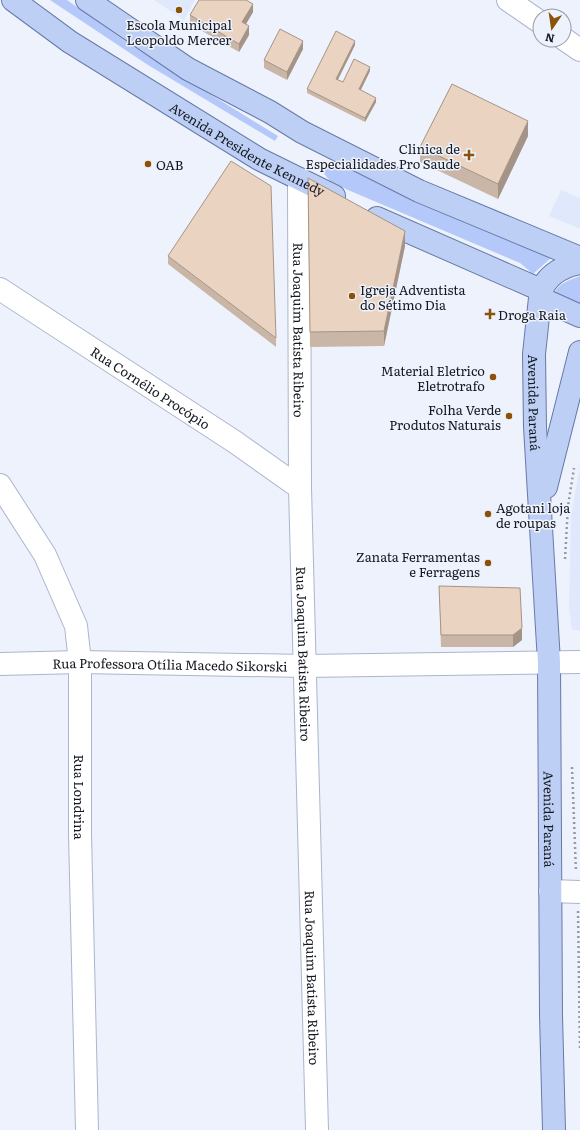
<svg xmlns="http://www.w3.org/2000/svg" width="580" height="1130" font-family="Literata,serif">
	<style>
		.built { fill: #e0e9fc }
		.green { fill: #b4c9f9 }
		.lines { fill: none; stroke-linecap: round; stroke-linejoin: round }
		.minor-casing { stroke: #abb5cd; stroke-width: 24 }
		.major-casing { stroke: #677aa7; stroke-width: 24 }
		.path { stroke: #9599a2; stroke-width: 2.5; stroke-dasharray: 2 3; stroke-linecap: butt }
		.minor { stroke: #fff; stroke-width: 22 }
		.major { stroke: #becff5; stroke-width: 22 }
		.wall { fill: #c9b6a6 }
		.shaded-wall { fill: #a49487 }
		.building { fill: #ead4c1; stroke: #a49487 }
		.poi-dot { fill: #8b5209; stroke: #eef2fc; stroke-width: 1.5 }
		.labels { text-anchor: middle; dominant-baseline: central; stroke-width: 3; stroke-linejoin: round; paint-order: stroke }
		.poi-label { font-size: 13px; fill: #141820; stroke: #eef2fc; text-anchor: end }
		.street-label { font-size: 13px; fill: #141820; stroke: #eef2fc }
	</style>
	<rect width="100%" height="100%" fill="#eef2fc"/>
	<g class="built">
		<polygon points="154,0 195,0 184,20"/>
		<polygon points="561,190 580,198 580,229 549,216"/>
		<polygon points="580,468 580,630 572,630 569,608 571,514"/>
	</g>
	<g class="green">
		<polygon points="50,0 67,0 129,44 278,136 275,141 148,65"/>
		<polygon points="333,162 551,258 533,274 520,263 348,190 330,181 322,171 326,165"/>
		<path d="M580,276V308L554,294C558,283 570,280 580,276Z"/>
	</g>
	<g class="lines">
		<defs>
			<g id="minor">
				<polyline points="508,0 540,22"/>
				<polyline points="564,39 580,50"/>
				<path id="s1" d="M299,179L300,488L317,1130"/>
				<path id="s2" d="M0,289L235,442L300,488"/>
				<path id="s3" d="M0,485L45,555L76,626L80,662V834L87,1130"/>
				<path id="s4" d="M0,664L80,662L305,666L580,662"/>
				<polyline points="550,891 580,892"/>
			</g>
			<g id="major">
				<path id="s5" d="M13,0L70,42L259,159L334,196"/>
				<polyline points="87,0 188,69 270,112 302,132 419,191 580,258"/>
				<polyline points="377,218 541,290"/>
				<path d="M580,263C561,266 542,278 540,298L580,316"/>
				<path id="s6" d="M540,298L534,354L535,427L549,662L551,1015L554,1130"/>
				<polyline points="546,487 580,352"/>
			</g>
		</defs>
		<use href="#minor" class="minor-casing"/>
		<use href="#major" class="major-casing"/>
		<g class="path">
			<polyline points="565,559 568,506 574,468"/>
			<polyline points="572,767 576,872"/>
			<polyline points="578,911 580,1051"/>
		</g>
		<use href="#minor" class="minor"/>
		<use href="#major" class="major"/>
	</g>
	<g class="wall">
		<polygon points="253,12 246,24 249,35 239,52 190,24 190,15"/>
		<polygon points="355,45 338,80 343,82 370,71 361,90 376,102 365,122 307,93 307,89"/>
		<polygon points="303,49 287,80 264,68 264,60"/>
		<polygon points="528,136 498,199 420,162 420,147"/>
		<polygon points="308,193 405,246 384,346 310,347"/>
		<polygon points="168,256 276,338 276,347 168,264"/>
		<polygon points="439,586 522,640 513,647 441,647"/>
	</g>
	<g class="shaded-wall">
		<polygon points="253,4 253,12 242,31 242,22"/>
		<polygon points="249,26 249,35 239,52 239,44"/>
		<polygon points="303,41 303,49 287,80 287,72"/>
		<polygon points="355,41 355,45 336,83 336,79"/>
		<polygon points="370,67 370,71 359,93 359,89"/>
		<polygon points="376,98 376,102 365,122 365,118"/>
		<polygon points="528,121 528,136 498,199 498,184"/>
		<polygon points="405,231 405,246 384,346 384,331"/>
		<polygon points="522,628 522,640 513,647 513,635"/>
	</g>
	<g class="building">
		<polygon points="199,0 246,0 253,4 242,22 249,26 239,44 190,15"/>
		<polygon points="280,29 303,41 287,72 264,60"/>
		<polygon points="336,31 355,41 336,79 343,82 354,59 370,67 359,89 376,98 365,118 307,89"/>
		<polygon points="452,84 528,121 498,184 420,147"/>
		<polygon points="231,161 271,186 276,338 168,256"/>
		<polygon points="308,178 405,231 384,331 310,332"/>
		<polygon points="439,586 520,588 522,628 513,635 441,635"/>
	</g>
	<g class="poi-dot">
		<circle cx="179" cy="10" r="4"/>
		<path d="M467 149h4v4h4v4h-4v4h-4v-4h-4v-4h4z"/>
		<circle cx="148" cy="164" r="4"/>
		<circle cx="352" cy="296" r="4"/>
		<path d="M488 308h4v4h4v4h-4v4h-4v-4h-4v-4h4z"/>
		<circle cx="493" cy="377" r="4"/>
		<circle cx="509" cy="416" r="4"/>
		<circle cx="488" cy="514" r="4"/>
		<circle cx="488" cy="563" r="4"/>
	</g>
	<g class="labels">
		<g class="poi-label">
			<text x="179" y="24" text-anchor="middle">Escola Municipal<tspan x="179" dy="15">Leopoldo Mercer</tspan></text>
			<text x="460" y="148">Clinica de<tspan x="460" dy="15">Especialidades Pro Saude</tspan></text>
			<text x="156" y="164" text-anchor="start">OAB</text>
			<text x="360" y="289" text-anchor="start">Igreja Adventista<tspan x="360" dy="15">do Sétimo Dia</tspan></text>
			<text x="498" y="314" text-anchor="start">Droga Raia</text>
			<text x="485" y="370">Material Eletrico<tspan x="485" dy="15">Eletrotrafo</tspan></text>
			<text x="501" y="409">Folha Verde<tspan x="501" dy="15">Produtos Naturais</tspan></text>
			<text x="496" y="507" text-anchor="start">Agotani loja<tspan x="496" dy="15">de roupas</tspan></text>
			<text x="480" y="556">Zanata Ferramentas<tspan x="480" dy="15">e Ferragens</tspan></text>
		</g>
		<g class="street-label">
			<text stroke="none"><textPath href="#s5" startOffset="278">Avenida Presidente Kennedy</textPath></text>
			<text stroke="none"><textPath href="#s1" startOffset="151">Rua Joaquim Batista Ribeiro</textPath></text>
			<text stroke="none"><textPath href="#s2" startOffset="180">Rua Cornélio Procópio</textPath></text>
			<text stroke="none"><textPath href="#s6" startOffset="105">Avenida Paraná</textPath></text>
			<text stroke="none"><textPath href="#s1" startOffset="475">Rua Joaquim Batista Ribeiro</textPath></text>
			<text stroke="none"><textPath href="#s4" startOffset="170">Rua Professora Otília Macedo Sikorski</textPath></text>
			<text stroke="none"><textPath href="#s3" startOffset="332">Rua Londrina</textPath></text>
			<text stroke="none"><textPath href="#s6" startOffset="522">Avenida Paraná</textPath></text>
			<text stroke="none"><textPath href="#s1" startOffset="799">Rua Joaquim Batista Ribeiro</textPath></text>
		</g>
	</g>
	<g transform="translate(552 28) rotate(193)"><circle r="19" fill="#eef2fc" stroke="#979ba4"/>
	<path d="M0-3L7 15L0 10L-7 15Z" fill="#8b5209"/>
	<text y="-6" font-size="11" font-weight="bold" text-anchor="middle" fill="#141820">N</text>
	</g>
</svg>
